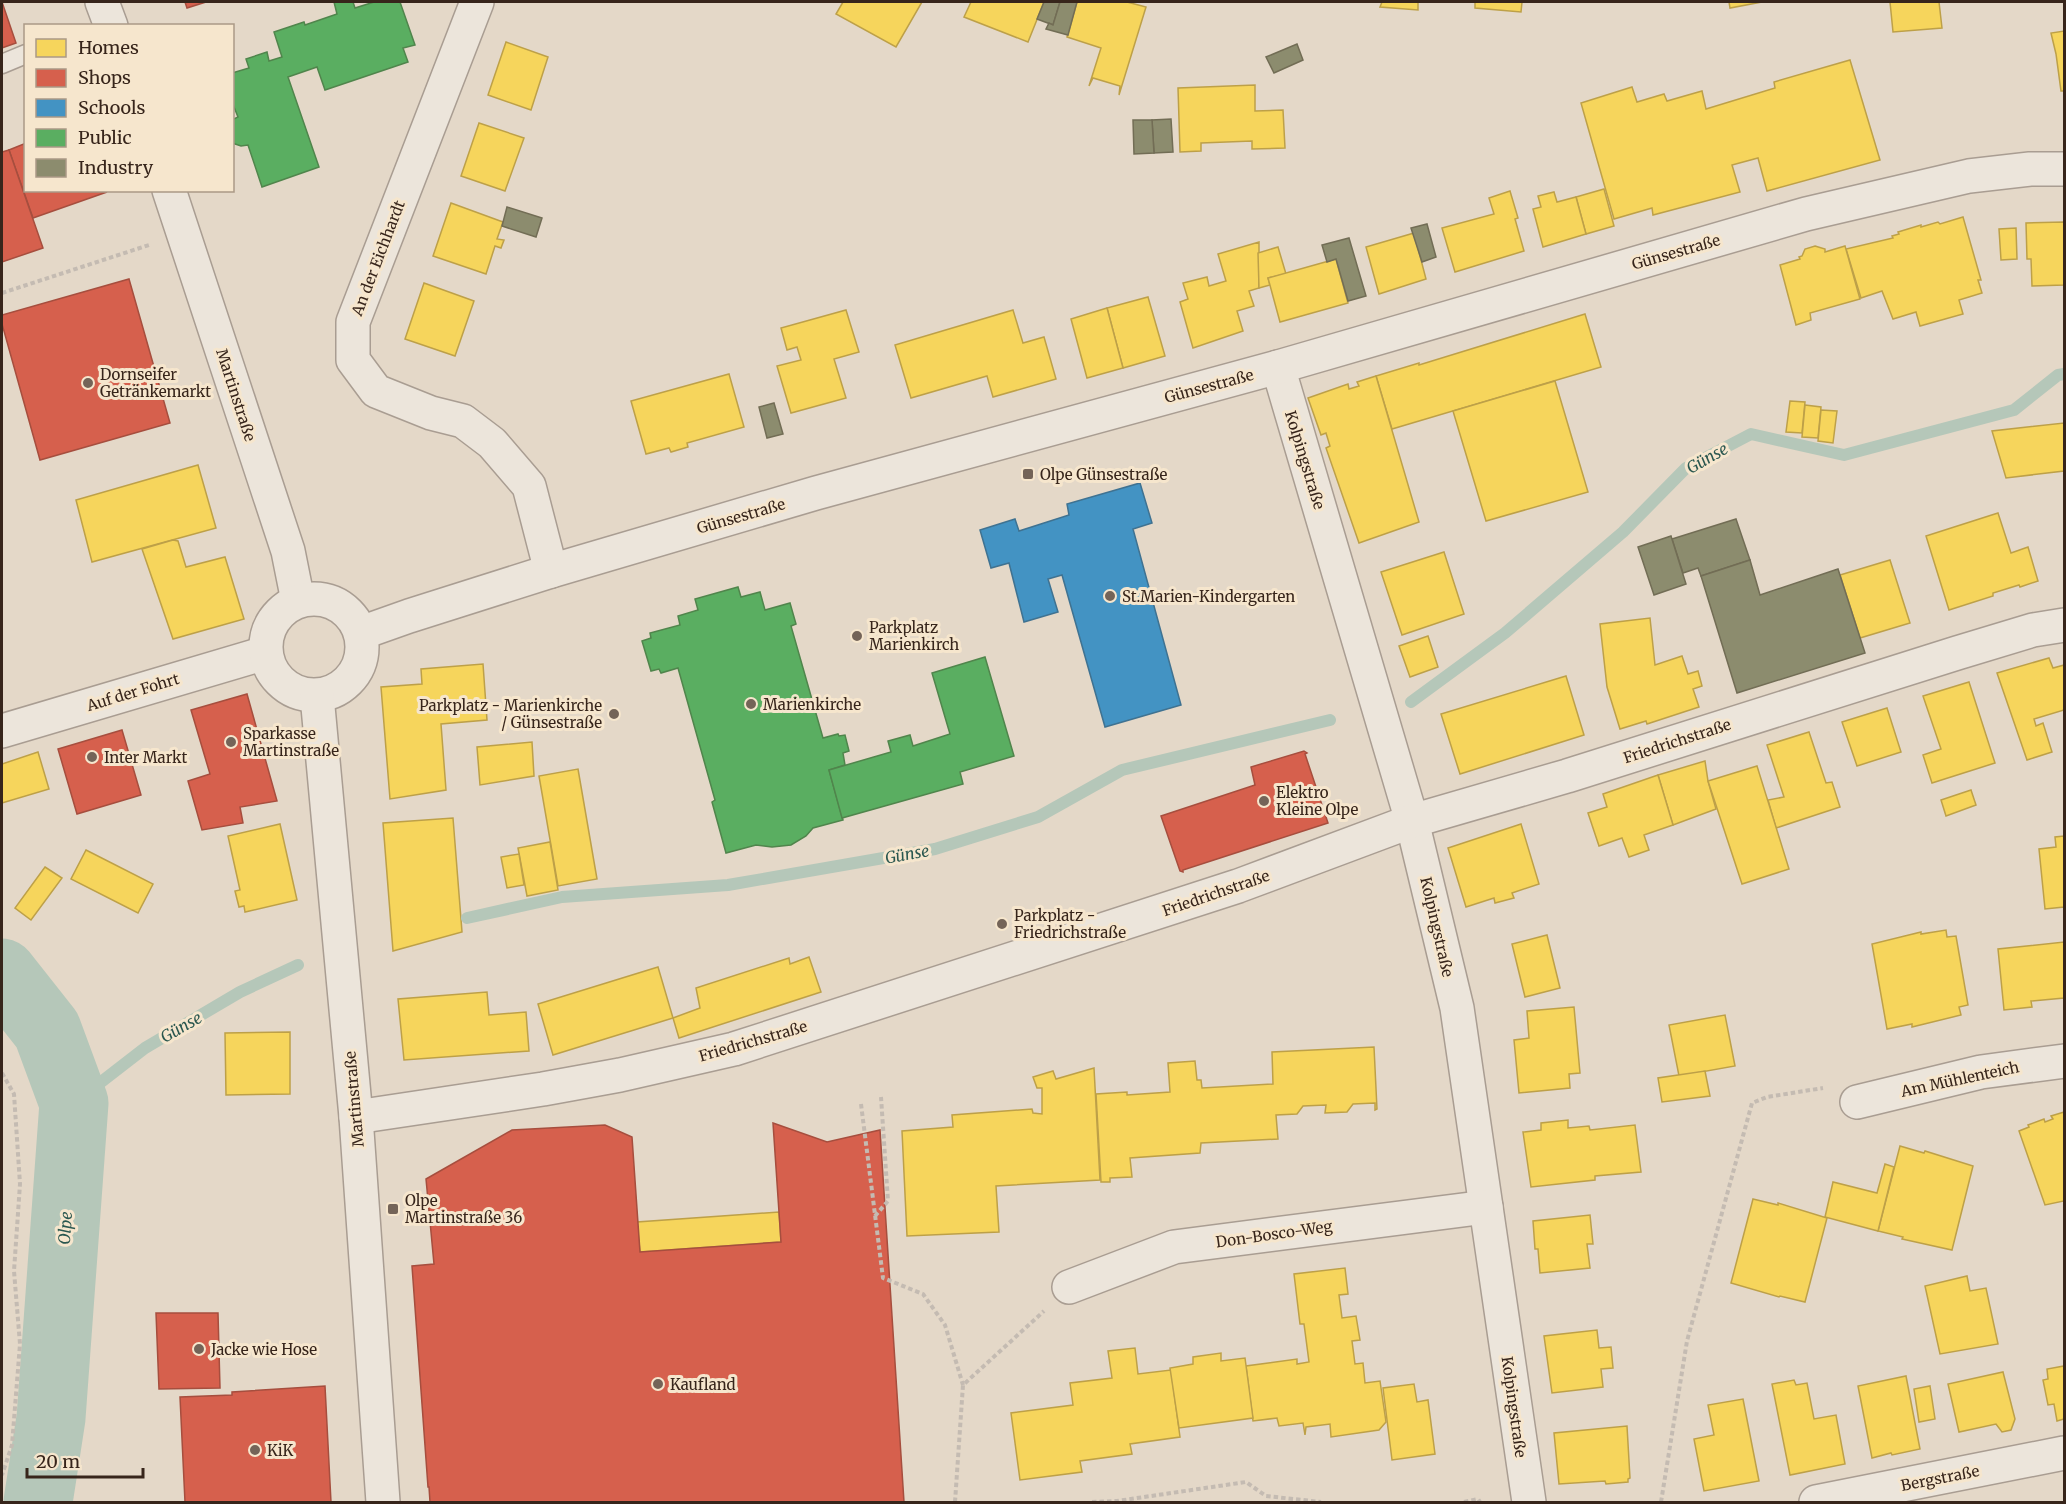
<svg xmlns="http://www.w3.org/2000/svg" width="2066" height="1504" font-family="Merriweather,serif">
	<style>
		.homes { fill: #f6d55c; stroke: #bda048; stroke-width: 1.5 }
		.shops { fill: #d6604d; stroke: #a64e3e; stroke-width: 1.5 }
		.schools { fill: #4393c3; stroke: #3f7291; stroke-width: 1.5 }
		.public { fill: #5aae61; stroke: #50854c; stroke-width: 1.5 }
		.industry { fill: #8c8c6e; stroke: #726d55; stroke-width: 1.5 }
		.lines { fill: none; stroke-linecap: round; stroke-linejoin: round }
		.stream { stroke: #b5c7b9; stroke-width: 12 }
		.river { stroke: #b5c7b9; stroke-width: 69 }
		.service-casing { stroke: #a99d92; stroke-width: 21 }
		.minor-casing { stroke: #a99d92; stroke-width: 36 }
		.tertiary-casing { stroke: #a99d92; stroke-width: 36 }
		.path { stroke: #c4bbb2; stroke-width: 4; stroke-dasharray: 4.5 3; stroke-linecap: butt }
		.service { stroke: #ece5db; stroke-width: 18 }
		.minor { stroke: #ece5db; stroke-width: 33 }
		.tertiary { stroke: #ece5db; stroke-width: 33 }
		.poi-dot { fill: #746458; stroke: #f6e6cd; stroke-width: 2 }
		.labels { text-anchor: middle; dominant-baseline: central; stroke-width: 6; stroke-linejoin: round; paint-order: stroke }
		.street-label { font-size: 15px; fill: #37251b; stroke: #f6e6cd }
		.poi-label { font-size: 15px; fill: #37251b; stroke: #f6e6cd; text-anchor: start }
		.water-label { font-size: 16px; font-style: italic; fill: #2a574f; stroke: #f6e6cd }
	</style>
	<rect width="100%" height="100%" fill="#e4d8c8"/>
	<g class="homes">
		<polygon points="843,2 922,2 896,47 836,14"/>
		<polygon points="971,2 1044,2 1028,42 964,17"/>
		<polygon points="1077,2 1127,2 1146,7 1119,95 1120,86 1093,78 1089,86 1101,48 1067,37"/>
		<polygon points="1382,2 1418,2 1418,10 1380,7"/>
		<polygon points="1475,2 1522,2 1521,12 1475,8"/>
		<polygon points="1729,2 1762,2 1730,8"/>
		<polygon points="1890,2 1939,2 1942,28 1893,32"/>
		<polygon points="2064,31 2064,91 2061,91 2056,54 2051,33"/>
		<polygon points="506,42 548,57 531,110 488,95"/>
		<polygon points="1850,60 1880,160 1767,191 1758,158 1732,165 1740,192 1653,215 1652,208 1614,219 1581,103 1632,87 1637,102 1664,94 1667,101 1702,91 1706,109 1775,88 1774,82"/>
		<polygon points="1255,85 1255,111 1283,110 1285,148 1252,149 1252,141 1201,143 1201,151 1180,152 1178,88"/>
		<polygon points="479,123 524,138 505,191 461,176"/>
		<polygon points="1604,189 1614,226 1586,234 1576,197"/>
		<polygon points="1510,191 1518,218 1515,219 1524,251 1455,272 1442,228 1494,214 1489,198"/>
		<polygon points="1554,192 1557,202 1576,197 1586,234 1543,247 1533,209 1541,207 1538,196"/>
		<polygon points="451,203 503,222 497,239 504,240 501,248 495,246 486,274 433,256"/>
		<polygon points="1963,217 1981,280 1978,280 1982,293 1959,300 1963,314 1920,326 1916,312 1893,319 1882,291 1861,298 1846,249 1893,238 1892,236 1899,234 1898,232 1921,225 1921,227 1938,222 1940,224"/>
		<polygon points="2064,222 2064,285 2032,286 2031,259 2027,259 2026,223"/>
		<polygon points="2016,228 2017,259 2001,260 1999,229"/>
		<polygon points="1414,233 1426,279 1379,294 1366,247"/>
		<polygon points="1259,242 1259,288 1249,291 1254,306 1237,311 1243,331 1193,348 1180,302 1188,299 1183,283 1207,277 1209,286 1226,281 1218,254"/>
		<polygon points="1815,246 1825,249 1825,252 1845,246 1860,299 1810,313 1811,320 1796,325 1780,265 1800,259 1799,257 1802,256 1805,249"/>
		<polygon points="1278,247 1286,274 1268,278 1270,285 1259,288 1258,253"/>
		<polygon points="1336,259 1348,303 1280,322 1268,278"/>
		<polygon points="424,283 474,301 455,356 405,339"/>
		<polygon points="1148,297 1165,356 1123,368 1107,308"/>
		<polygon points="1107,308 1123,368 1087,378 1071,319"/>
		<polygon points="846,310 859,352 834,359 846,398 791,413 777,366 801,360 797,347 787,350 781,328"/>
		<polygon points="1013,310 1023,343 1044,337 1056,379 993,397 987,376 911,398 895,345"/>
		<polygon points="1585,314 1601,367 1392,429 1376,376 1419,363 1419,365"/>
		<polygon points="729,374 744,427 687,443 688,447 671,452 669,448 646,454 631,401"/>
		<polygon points="1376,376 1419,522 1359,543 1326,448 1330,446 1326,433 1321,435 1308,398 1348,384 1349,389 1359,386 1357,382"/>
		<polygon points="1555,381 1588,492 1486,521 1453,411"/>
		<polygon points="1790,401 1805,402 1802,433 1786,432"/>
		<polygon points="1805,405 1821,407 1818,438 1802,437"/>
		<polygon points="1821,410 1837,411 1833,443 1818,441"/>
		<polygon points="2064,423 2064,471 2006,478 1992,431"/>
		<polygon points="198,465 216,528 92,562 76,500"/>
		<polygon points="1998,513 2011,553 2028,547 2038,581 2020,587 2019,585 1993,593 1993,596 1949,610 1926,536"/>
		<polygon points="173,540 178,541 186,567 225,557 244,619 173,639 142,549"/>
		<polygon points="1444,552 1464,614 1402,635 1381,572"/>
		<polygon points="1890,560 1910,623 1860,638 1840,575"/>
		<polygon points="1650,618 1655,665 1682,656 1688,674 1698,671 1702,686 1693,689 1699,707 1647,724 1646,721 1620,729 1607,687 1600,624"/>
		<polygon points="1428,636 1438,667 1410,677 1399,646"/>
		<polygon points="2049,658 2053,668 2064,665 2064,710 2034,719 2036,726 2043,723 2052,752 2027,760 1997,673"/>
		<polygon points="483,664 487,720 441,724 446,790 390,799 381,687 422,684 421,669"/>
		<polygon points="1566,676 1584,735 1460,774 1441,714"/>
		<polygon points="1969,682 1995,763 1932,783 1923,755 1941,749 1923,696"/>
		<polygon points="1887,708 1901,752 1857,766 1842,722"/>
		<polygon points="1809,732 1826,783 1832,782 1840,807 1776,828 1768,800 1784,797 1767,745"/>
		<polygon points="532,742 534,776 480,785 477,747"/>
		<polygon points="38,752 49,789 2,803 2,764"/>
		<polygon points="1705,761 1708,781 1716,809 1673,825 1658,775"/>
		<polygon points="1757,766 1789,869 1742,884 1708,781"/>
		<polygon points="578,769 597,879 558,886 539,776"/>
		<polygon points="1658,775 1673,825 1644,835 1649,850 1629,857 1622,838 1599,846 1588,813 1607,807 1603,794"/>
		<polygon points="1971,790 1976,805 1946,816 1941,800"/>
		<polygon points="453,818 462,932 393,951 383,823"/>
		<polygon points="280,824 297,900 245,912 244,906 239,907 235,891 240,890 228,836"/>
		<polygon points="1521,824 1539,884 1512,893 1514,898 1495,903 1494,898 1466,907 1448,848"/>
		<polygon points="2064,836 2064,907 2045,909 2039,849 2056,847 2055,837"/>
		<polygon points="550,842 558,890 527,896 518,848"/>
		<polygon points="86,850 153,884 138,913 71,879"/>
		<polygon points="519,854 524,885 507,888 501,857"/>
		<polygon points="45,867 62,878 31,920 15,908"/>
		<polygon points="1946,930 1947,937 1956,936 1968,1005 1959,1007 1961,1015 1912,1027 1912,1024 1887,1029 1872,944 1921,932 1921,934"/>
		<polygon points="1547,935 1560,988 1525,997 1512,944"/>
		<polygon points="2064,942 2064,998 2031,1001 2032,1007 2004,1010 1998,949"/>
		<polygon points="809,957 821,992 679,1038 673,1018 700,1008 696,988 789,958 790,964"/>
		<polygon points="658,967 673,1018 553,1055 538,1004"/>
		<polygon points="487,992 489,1015 526,1012 529,1051 404,1060 398,999"/>
		<polygon points="1574,1007 1580,1073 1569,1074 1570,1088 1519,1093 1514,1040 1529,1038 1527,1011"/>
		<polygon points="1725,1015 1735,1066 1679,1076 1669,1025"/>
		<polygon points="290,1032 290,1094 226,1095 225,1033"/>
		<polygon points="1374,1047 1377,1109 1375,1110 1375,1103 1353,1104 1347,1112 1325,1113 1326,1105 1303,1106 1297,1114 1276,1115 1278,1139 1201,1143 1200,1153 1130,1158 1132,1177 1110,1178 1110,1182 1101,1182 1096,1094 1127,1092 1127,1095 1170,1092 1168,1063 1195,1061 1197,1080 1201,1080 1202,1088 1273,1084 1272,1052"/>
		<polygon points="1094,1068 1100,1180 996,1186 999,1232 907,1236 902,1131 953,1127 952,1115 1032,1109 1033,1113 1042,1114 1042,1088 1037,1088 1033,1077 1053,1071 1056,1079"/>
		<polygon points="1705,1071 1710,1096 1662,1102 1658,1078"/>
		<polygon points="2064,1112 2064,1201 2045,1205 2019,1131 2029,1127 2028,1125 2044,1119 2045,1122 2053,1119 2051,1116"/>
		<polygon points="1568,1120 1568,1128 1589,1126 1590,1130 1635,1125 1641,1172 1595,1176 1595,1180 1531,1187 1523,1132 1541,1130 1541,1123"/>
		<polygon points="1900,1146 1924,1153 1925,1151 1973,1166 1952,1250 1902,1239 1903,1237 1878,1231"/>
		<polygon points="1885,1164 1894,1167 1878,1231 1825,1217 1833,1182 1877,1193"/>
		<polygon points="1753,1199 1778,1205 1778,1203 1827,1218 1805,1302 1780,1296 1779,1297 1731,1283"/>
		<polygon points="779,1212 781,1242 640,1252 637,1222"/>
		<polygon points="1590,1215 1593,1244 1587,1244 1590,1268 1540,1273 1538,1249 1535,1249 1533,1221"/>
		<polygon points="1345,1268 1348,1294 1339,1295 1342,1318 1356,1316 1360,1340 1352,1341 1355,1364 1363,1363 1365,1383 1380,1381 1386,1422 1379,1430 1331,1437 1330,1424 1306,1427 1305,1435 1303,1423 1279,1426 1277,1418 1253,1421 1246,1366 1297,1359 1297,1364 1309,1362 1304,1324 1300,1324 1294,1274"/>
		<polygon points="1967,1276 1970,1291 1986,1288 1998,1344 1940,1354 1925,1286"/>
		<polygon points="1597,1330 1599,1348 1611,1347 1613,1368 1601,1369 1603,1387 1552,1393 1544,1336"/>
		<polygon points="1135,1348 1138,1374 1171,1370 1180,1437 1130,1444 1132,1454 1080,1461 1082,1472 1020,1480 1011,1413 1073,1405 1070,1383 1112,1378 1108,1351"/>
		<polygon points="1221,1353 1221,1361 1245,1358 1253,1418 1179,1428 1170,1368 1193,1364 1193,1357"/>
		<polygon points="2064,1366 2064,1419 2057,1421 2054,1404 2048,1405 2043,1380 2048,1379 2047,1369"/>
		<polygon points="2003,1372 2015,1419 2011,1430 2002,1432 1996,1424 1959,1432 1948,1384"/>
		<polygon points="1906,1376 1920,1449 1892,1455 1891,1453 1872,1458 1858,1386"/>
		<polygon points="1794,1380 1796,1385 1807,1383 1814,1419 1836,1415 1845,1464 1790,1475 1772,1384"/>
		<polygon points="1414,1384 1417,1402 1428,1400 1435,1454 1392,1460 1383,1388"/>
		<polygon points="1930,1386 1935,1419 1919,1422 1914,1389"/>
		<polygon points="1743,1399 1759,1481 1704,1491 1694,1439 1714,1435 1708,1405"/>
		<polygon points="1627,1426 1630,1478 1628,1479 1628,1482 1606,1484 1605,1481 1559,1484 1554,1433"/>
	</g>
	<g class="shops">
		<polygon points="2,2 16,43 2,48"/>
		<polygon points="185,2 206,2 187,8"/>
		<polygon points="26,143 26,190 107,192 33,218 9,150"/>
		<polygon points="9,150 43,248 2,262 2,152"/>
		<polygon points="129,279 170,423 40,460 2,324 2,315"/>
		<polygon points="247,694 277,801 240,807 243,823 202,830 188,781 210,774 191,710"/>
		<polygon points="122,730 141,795 77,814 58,749"/>
		<polygon points="1304,751 1307,753 1305,754 1328,823 1183,870 1183,872 1180,871 1161,816 1255,785 1251,767"/>
		<polygon points="773,1123 827,1142 880,1130 904,1502 430,1502 429,1487 428,1487 412,1266 434,1264 426,1179 512,1130 605,1125 632,1137 640,1252 781,1242"/>
		<polygon points="156,1313 218,1313 220,1388 159,1389"/>
		<polygon points="325,1386 331,1502 185,1502 180,1397 232,1395 232,1392"/>
	</g>
	<polygon class="schools" points="1140,483 1152,523 1133,529 1181,705 1105,727 1062,575 1048,579 1058,612 1024,622 1009,563 991,568 980,530 1015,519 1019,531 1069,515 1067,504"/>
	<g class="public">
		<polygon points="334,2 353,2 355,8 374,2 400,2 415,45 403,48 408,62 325,90 317,67 288,77 319,167 262,187 248,145 241,146 232,143 232,120 238,117 232,102 232,73 249,68 246,59 267,52 269,61 282,57 274,32 304,22 305,25 337,14"/>
		<polygon points="738,587 741,597 760,592 765,610 790,603 796,624 791,626 823,738 838,734 839,736 845,735 849,751 843,753 845,765 829,770 843,820 813,828 806,836 791,845 772,847 756,845 726,853 712,802 715,800 678,668 661,673 659,669 651,671 642,641 651,638 650,633 680,625 678,616 698,610 695,599"/>
		<polygon points="985,657 1014,756 960,772 963,784 842,818 829,770 891,752 888,741 910,735 913,746 950,734 932,673"/>
	</g>
	<g class="industry">
		<polygon points="1044,2 1060,2 1053,25 1037,19"/>
		<polygon points="1060,2 1077,2 1068,35 1046,29 1049,23 1053,25"/>
		<polygon points="1297,44 1303,60 1274,73 1266,57"/>
		<polygon points="1171,119 1173,152 1154,153 1152,120"/>
		<polygon points="1133,120 1152,120 1154,153 1134,154"/>
		<polygon points="507,207 542,218 536,237 502,226"/>
		<polygon points="1427,224 1436,257 1422,262 1411,228"/>
		<polygon points="1349,238 1366,296 1348,301 1336,259 1327,262 1322,245"/>
		<polygon points="774,403 783,434 767,438 759,407"/>
		<polygon points="1736,519 1750,560 1701,576 1698,568 1683,573 1672,539"/>
		<polygon points="1671,536 1686,584 1654,595 1638,547"/>
		<polygon points="1750,560 1760,595 1838,569 1865,653 1737,693 1701,576"/>
	</g>
	<g class="lines">
		<g class="stream">
			<polyline points="1411,702 1505,633 1623,532 1686,468 1751,434 1844,455 2014,410 2058,375 2064,374"/>
			<polyline points="467,918 562,897 728,885 935,849 1038,817 1122,770 1330,720"/>
			<polyline points="74,1103 145,1048 240,992 298,965"/>
		</g>
		<polyline class="river" points="2,973 47,1030 74,1103 51,1418 38,1502"/>
		<defs>
			<polyline id="service" points="2,64 26,54"/>
			<g id="minor">
				<polyline points="477,2 353,322 353,360 376,391 431,413 463,421 492,443 529,486 551,571"/>
				<polyline points="1278,367 1412,821 1457,1008 1529,1502"/>
				<polyline points="2,731 265,653"/>
				<polyline points="1857,1102 1981,1072 2064,1061"/>
				<polyline points="356,1117 543,1089 620,1075 734,1049 1238,886 1412,821 1567,776 1957,653 2033,630 2064,625"/>
				<polyline points="1069,1287 1174,1247 1486,1207"/>
				<polyline points="1816,1502 2064,1453"/>
			</g>
			<g id="tertiary">
				<polyline points="102,2 111,26"/>
				<polyline points="169,190 288,551 298,601"/>
				<circle cx="314" cy="647" r="48"/>
				<polyline points="361,633 409,616 551,571 816,493 1278,367 1806,214 1969,176 2030,169 2064,169"/>
				<polyline points="317,696 356,1117 383,1502"/>
			</g>
		</defs>
		<use href="#service" class="service-casing"/>
		<use href="#minor" class="minor-casing"/>
		<use href="#tertiary" class="tertiary-casing"/>
		<g class="path">
			<polyline points="2,293 149,245"/>
			<polyline points="2,1073 14,1094 20,1184 14,1271 20,1344 12,1445 2,1475"/>
			<polyline points="861,1104 883,1278 923,1294 945,1325 963,1385"/>
			<polyline points="875,1216 888,1201 881,1097"/>
			<polyline points="955,1502 963,1385 1044,1311"/>
			<polyline points="1092,1502 1117,1501 1246,1482 1266,1496 1321,1502"/>
			<polyline points="1464,1502 1478,1499 1480,1502"/>
			<polyline points="1661,1502 1687,1341 1752,1103 1767,1097 1823,1088"/>
		</g>
		<use href="#service" class="service"/>
		<use href="#minor" class="minor"/>
		<use href="#tertiary" class="tertiary"/>
	</g>
	<g class="poi-dot">
		<circle cx="88" cy="383" r="6"/>
		<rect x="1022" y="468" width="12" height="12" rx="3"/>
		<circle cx="1110" cy="596" r="6"/>
		<circle cx="857" cy="636" r="6"/>
		<circle cx="751" cy="704" r="6"/>
		<circle cx="614" cy="714" r="6"/>
		<circle cx="231" cy="742" r="6"/>
		<circle cx="92" cy="757" r="6"/>
		<circle cx="1264" cy="801" r="6"/>
		<circle cx="1002" cy="924" r="6"/>
		<rect x="387" y="1203" width="12" height="12" rx="3"/>
		<circle cx="199" cy="1349" r="6"/>
		<circle cx="658" cy="1384" r="6"/>
		<circle cx="255" cy="1450" r="6"/>
	</g>
	<g class="labels">
		<g class="street-label">
			<text transform="translate(1676 252) rotate(-16)">Günsestraße</text>
			<text transform="translate(378 258) rotate(-69)">An der Eichhardt</text>
			<text transform="translate(1209 386) rotate(-15)">Günsestraße</text>
			<text transform="translate(236 395) rotate(72)">Martinstraße</text>
			<text transform="translate(1305 460) rotate(73)">Kolpingstraße</text>
			<text transform="translate(741 516) rotate(-16)">Günsestraße</text>
			<text transform="translate(133 692) rotate(-17)">Auf der Fohrt</text>
			<text transform="translate(1677 741) rotate(-18)">Friedrichstraße</text>
			<text transform="translate(1216 893) rotate(-19)">Friedrichstraße</text>
			<text transform="translate(1437 927) rotate(77)">Kolpingstraße</text>
			<text transform="translate(753 1041) rotate(-16)">Friedrichstraße</text>
			<text transform="translate(1960 1079) rotate(-12)">Am Mühlenteich</text>
			<text transform="translate(354 1099) rotate(-95)">Martinstraße</text>
			<text transform="translate(1274 1234) rotate(-8)">Don-Bosco-Weg</text>
			<text transform="translate(1514 1407) rotate(82)">Kolpingstraße</text>
			<text transform="translate(1940 1478) rotate(-11)">Bergstraße</text>
		</g>
		<g class="poi-label">
			<text x="100" y="374">Dornseifer<tspan x="100" dy="17">Getränkemarkt</tspan></text>
			<text x="1040" y="474">Olpe Günsestraße</text>
			<text x="1122" y="596">St.Marien-Kindergarten</text>
			<text x="869" y="627">Parkplatz<tspan x="869" dy="17">Marienkirch</tspan></text>
			<text x="763" y="704">Marienkirche</text>
			<text x="602" y="705" text-anchor="end">Parkplatz - Marienkirche<tspan x="602" dy="17">/ Günsestraße</tspan></text>
			<text x="243" y="733">Sparkasse<tspan x="243" dy="17">Martinstraße</tspan></text>
			<text x="104" y="757">Inter Markt</text>
			<text x="1276" y="792">Elektro<tspan x="1276" dy="17">Kleine Olpe</tspan></text>
			<text x="1014" y="915">Parkplatz -<tspan x="1014" dy="17">Friedrichstraße</tspan></text>
			<text x="405" y="1200">Olpe<tspan x="405" dy="17">Martinstraße 36</tspan></text>
			<text x="211" y="1349">Jacke wie Hose</text>
			<text x="670" y="1384">Kaufland</text>
			<text x="267" y="1450">KiK</text>
		</g>
		<g class="water-label">
			<text transform="translate(1707 458) rotate(-30)">Günse</text>
			<text transform="translate(907 854) rotate(-10)">Günse</text>
			<text transform="translate(181 1027) rotate(-30)">Günse</text>
			<text transform="translate(65 1228) rotate(-86)">Olpe</text>
		</g>
	</g>
	<rect width="2066" height="1504" fill="none" stroke="#37251b" stroke-width="6"/>
	<rect x="24" y="24" width="210" height="168" fill="#f6e6cd" stroke="#aa9986" stroke-width="1.5"/>
	<rect x="36" y="39" width="30" height="18" fill="#f6d55c" stroke="#aa9986" stroke-width="1.5"/>
	<text x="78" y="54" font-size="18" fill="#37251b">Homes</text>
	<rect x="36" y="69" width="30" height="18" fill="#d6604d" stroke="#aa9986" stroke-width="1.5"/>
	<text x="78" y="84" font-size="18" fill="#37251b">Shops</text>
	<rect x="36" y="99" width="30" height="18" fill="#4393c3" stroke="#aa9986" stroke-width="1.5"/>
	<text x="78" y="114" font-size="18" fill="#37251b">Schools</text>
	<rect x="36" y="129" width="30" height="18" fill="#5aae61" stroke="#aa9986" stroke-width="1.5"/>
	<text x="78" y="144" font-size="18" fill="#37251b">Public</text>
	<rect x="36" y="159" width="30" height="18" fill="#8c8c6e" stroke="#aa9986" stroke-width="1.5"/>
	<text x="78" y="174" font-size="18" fill="#37251b">Industry</text>
	<path d="M27 1468v9h116v-9" fill="none" stroke="#37251b" stroke-width="3"/>
	<text x="36" y="1468" font-size="18" fill="#37251b" stroke="#f6e6cd" stroke-width="4.5" paint-order="stroke">20 m</text>
</svg>
